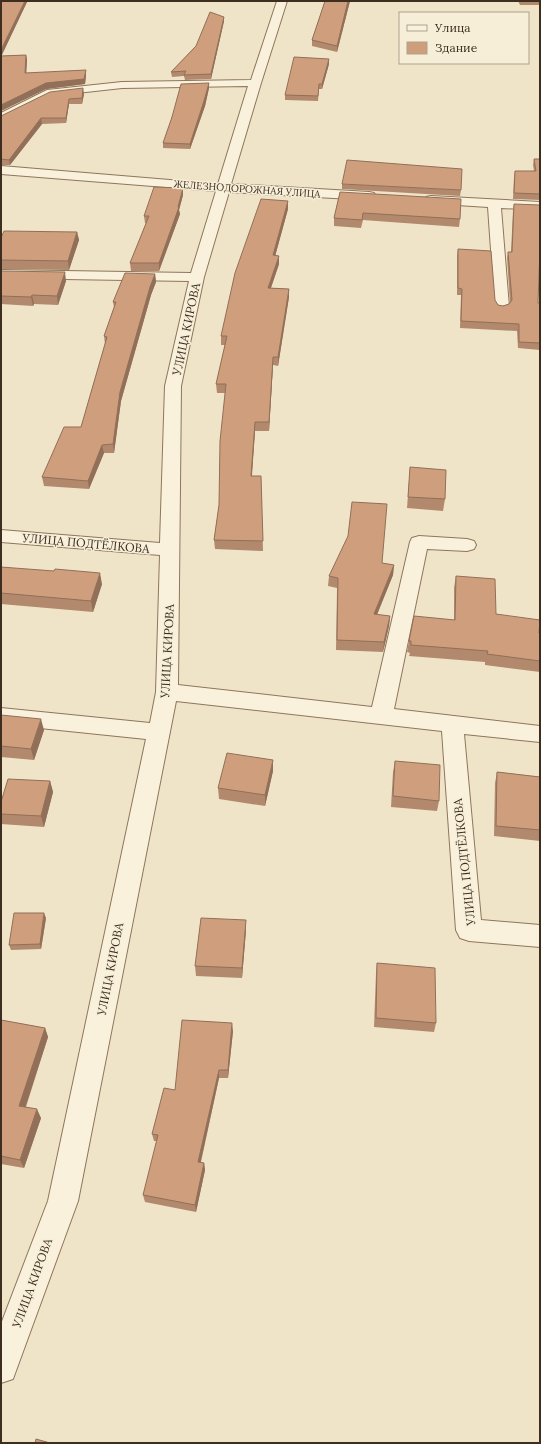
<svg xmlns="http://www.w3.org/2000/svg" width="541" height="1444" font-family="Lora,serif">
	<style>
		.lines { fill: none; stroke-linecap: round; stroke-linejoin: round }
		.minor-casing { stroke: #8d765c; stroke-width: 2 }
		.minor { fill: #faf1dc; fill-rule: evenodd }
		.wall { fill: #b2896c }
		.shaded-wall { fill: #916f58 }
		.building { fill: #cf9f7d; stroke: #916f58 }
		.labels { text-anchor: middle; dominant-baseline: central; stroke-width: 3; stroke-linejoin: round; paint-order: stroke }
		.far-street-label { font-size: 10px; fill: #3d2e20; stroke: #f7eed8 }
		.street-label { font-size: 12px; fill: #3d2e20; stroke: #f7eed8 }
	</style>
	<rect width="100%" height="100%" fill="#f0e4c8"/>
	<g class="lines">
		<defs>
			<g id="minor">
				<polygon points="277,1 287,1 261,83 231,184 369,192 374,193 376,196 374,199 369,200 229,192 204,277 181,386 178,685 372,707 410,542 412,538 419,536 467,539 474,541 476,545 474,549 467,551 427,549 394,709 540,726 540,742 464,734 481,920 540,925 540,947 469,941 460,938 456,930 442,731 176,701 78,1201 13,1379 1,1383 1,1324 48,1201 146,739 1,724 1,708 150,723 156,692 160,555 1,542 1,530 160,543 165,386 189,281 1,278 1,270 191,273 216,191 1,174 1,166 218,184 248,86 122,88 50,96 1,122 1,113 47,90 122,82 251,80"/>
				<polygon points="431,196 540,202 540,210 501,208 509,307 507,310 502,311 497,310 495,307 488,207 426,203 424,200 426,197"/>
			</g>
		</defs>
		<use href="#minor" class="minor-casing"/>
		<use href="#minor" class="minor"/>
	</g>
	<g class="wall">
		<polygon points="1,1 37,1 36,2 27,2 1,56 26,55 27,60 26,73 86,76 85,84 46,89 1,111"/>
		<polygon points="325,1 350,1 337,52 312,46 312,40"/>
		<polygon points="518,1 540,1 540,5 520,5"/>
		<polygon points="224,17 224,21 211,79 185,80 184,76 172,77 171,72"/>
		<polygon points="329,64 322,89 319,89 318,101 285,100 285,95"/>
		<polygon points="209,83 209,88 205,106 190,149 163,148 163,143 172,117"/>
		<polygon points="84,94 82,104 69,104 66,123 42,124 10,165 1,165 1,116"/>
		<polygon points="534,159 540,159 540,200 513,199 514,177 515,171 534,171 533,165"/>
		<polygon points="342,184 461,190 460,196 342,189"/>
		<polygon points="340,192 460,219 459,227 363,220 361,228 334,226 334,218"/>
		<polygon points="183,195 179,210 180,214 159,271 131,271 130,263 146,223 145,223 144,216"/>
		<polygon points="288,201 288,209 275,256 279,264 271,288 289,289 289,297 278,366 273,365 269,431 255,431 252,476 261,476 263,551 215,549 214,540 219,505 225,393 217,393 216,384 225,345 221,345 221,336"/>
		<polygon points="514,204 538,303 540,303 540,350 518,348 517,331 460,328 461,295 457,295 457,256 458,249 498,305 503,306 509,304 510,303 507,258 508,252 511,252 513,210"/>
		<polygon points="77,232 79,240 69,270 1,269 1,238"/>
		<polygon points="1,271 66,281 58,305 34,304 33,306 1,304"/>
		<polygon points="155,274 156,282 151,295 121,401 114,453 104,453 89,489 44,486 42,477 81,427 105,344 104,336 114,307 113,302"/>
		<polygon points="410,467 445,499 443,511 407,508"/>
		<polygon points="382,563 394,565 393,575 377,615 390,616 389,626 383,652 336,650 337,588 328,586 329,576"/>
		<polygon points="1,567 102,584 93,612 1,604"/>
		<polygon points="456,576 496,614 540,633 540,672 485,665 485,662 409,656 410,653 407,652 409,641 454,620 454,588"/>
		<polygon points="1,715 44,730 34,760 1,757"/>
		<polygon points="395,761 439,801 437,811 391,807 393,772"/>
		<polygon points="273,771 265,806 219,799 218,788"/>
		<polygon points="497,772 540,777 540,841 494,836 495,783"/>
		<polygon points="50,781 53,792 44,827 1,824 1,802"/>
		<polygon points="46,918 41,949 11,950 9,945"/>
		<polygon points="246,930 242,978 196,976 195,966"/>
		<polygon points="377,963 436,1023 434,1032 374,1027 376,973"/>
		<polygon points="1,1020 45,1028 48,1037 26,1107 41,1118 24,1168 1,1164"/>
		<polygon points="233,1031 228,1078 219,1078 201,1162 204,1163 205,1170 196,1212 145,1202 143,1195 157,1141 154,1141 152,1134 175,1090"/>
	</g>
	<g class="shaded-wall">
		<polygon points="25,1 27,1 27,2 1,57 1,50"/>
		<polygon points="348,1 350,1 337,52 337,46"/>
		<polygon points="224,17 224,21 211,79 211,74"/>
		<polygon points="26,55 27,60 26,78 25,73"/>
		<polygon points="329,59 329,64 322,89 322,84"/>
		<polygon points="86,70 86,76 85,84 46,89 1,111 1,105 46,83"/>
		<polygon points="209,83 209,88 205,106 190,149 190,144"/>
		<polygon points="83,88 84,94 82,104 82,98"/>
		<polygon points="69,99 69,104 66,123 66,118"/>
		<polygon points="41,118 42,124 10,165 9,160"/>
		<polygon points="183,188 183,195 179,210 180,214 159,271 159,263 178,207"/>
		<polygon points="288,201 288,209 273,264 273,255"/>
		<polygon points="77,232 79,240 69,270 68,261"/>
		<polygon points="279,256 279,264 268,296 268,288"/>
		<polygon points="65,272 66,281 58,305 57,296"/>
		<polygon points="155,274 156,282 151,295 121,401 114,453 113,444 120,392 150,287"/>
		<polygon points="289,289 289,297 278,366 278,357"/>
		<polygon points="32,295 34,304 33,306 31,297"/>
		<polygon points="273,357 273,365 269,431 269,422"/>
		<polygon points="255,422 255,431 251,485 251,476"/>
		<polygon points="102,445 104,453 89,489 88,481"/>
		<polygon points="394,565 393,575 373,624 374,614"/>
		<polygon points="100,573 102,584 93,612 91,601"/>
		<polygon points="390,616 389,626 383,652 384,642"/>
		<polygon points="41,719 44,730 34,760 31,749"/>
		<polygon points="273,760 273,771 265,806 265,795"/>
		<polygon points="50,781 53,792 44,827 41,816"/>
		<polygon points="44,913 46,918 41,949 40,944"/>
		<polygon points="246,920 246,930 242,978 242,968"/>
		<polygon points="232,1023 233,1031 228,1078 228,1070"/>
		<polygon points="45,1028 48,1037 23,1114 19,1106"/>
		<polygon points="219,1070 219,1078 199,1169 198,1162"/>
		<polygon points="37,1109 41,1118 24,1168 20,1160"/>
		<polygon points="204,1163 205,1170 196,1212 195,1205"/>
	</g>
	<g class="building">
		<polygon points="1,1 25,1 1,50"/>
		<polygon points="325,1 348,1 337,46 312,40"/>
		<polygon points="210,12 224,17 211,74 184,75 186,71 171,72 196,46"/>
		<polygon points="26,55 25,73 86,70 84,79 46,83 1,105 1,56"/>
		<polygon points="294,57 329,59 322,84 319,84 318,96 285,95"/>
		<polygon points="209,83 204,101 190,144 163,143 172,117 181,84"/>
		<polygon points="83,88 82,98 69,99 66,118 41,118 9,160 1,159 1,116 50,92"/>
		<polygon points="534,159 540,159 540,194 514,193 515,171 536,171"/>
		<polygon points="347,160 462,169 461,190 342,184"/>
		<polygon points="154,187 183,188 178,207 179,207 159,263 130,263 149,216 144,216"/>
		<polygon points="340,192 461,199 460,219 363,213 362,220 334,218"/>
		<polygon points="261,199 288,201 273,255 279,256 268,288 289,289 278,357 273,357 269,422 255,422 251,476 261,476 263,541 214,540 219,505 220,441 226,384 216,384 227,336 221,336 235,273"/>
		<polygon points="514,204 540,205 540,250 538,303 540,303 540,343 519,342 519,324 461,321 462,289 458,288 458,249 491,251 495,300 498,305 503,306 509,304 512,300 508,252 512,252"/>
		<polygon points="4,231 77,232 68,261 1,260 1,238"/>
		<polygon points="1,271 65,272 57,296 32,295 31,297 1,296"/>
		<polygon points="125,273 155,274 150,287 120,392 113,444 102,445 88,481 42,477 64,427 81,427 107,337 104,336 116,302 113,302"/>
		<polygon points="410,467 446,470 445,499 408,497"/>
		<polygon points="352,502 387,504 382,563 394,565 374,614 390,616 384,642 337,640 338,578 329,576 348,536"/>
		<polygon points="1,567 54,571 55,569 100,573 91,601 1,593"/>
		<polygon points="456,576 495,579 496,614 540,620 539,633 540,633 540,661 487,654 488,651 411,645 411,641 409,641 414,616 455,620"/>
		<polygon points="1,715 41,719 31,749 1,746"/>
		<polygon points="227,753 273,760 265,795 218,788"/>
		<polygon points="395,761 440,765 439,801 393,796"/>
		<polygon points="497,772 540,777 540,830 496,826"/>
		<polygon points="8,779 50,781 41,816 1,814 1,802"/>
		<polygon points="14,913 44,913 40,944 9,945"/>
		<polygon points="201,918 246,920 242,968 195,966"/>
		<polygon points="377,963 435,968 436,1023 376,1018"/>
		<polygon points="1,1020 45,1028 19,1106 37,1109 20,1160 1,1156"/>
		<polygon points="182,1020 232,1023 228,1070 219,1070 198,1162 204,1163 195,1205 143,1195 158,1135 152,1134 164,1088 175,1090"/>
		<polygon points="36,1439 50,1443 35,1443"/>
	</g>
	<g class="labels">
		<g class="far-street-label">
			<text transform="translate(247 189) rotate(4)">ЖЕЛЕЗНОДОРОЖНАЯ УЛИЦА</text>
		</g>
		<g class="street-label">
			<text transform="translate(186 329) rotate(-78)">УЛИЦА КИРОВА</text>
			<text transform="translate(86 543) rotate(5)">УЛИЦА ПОДТЁЛКОВА</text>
			<text transform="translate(167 651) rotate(-87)">УЛИЦА КИРОВА</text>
			<text transform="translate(464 862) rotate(-96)">УЛИЦА ПОДТЁЛКОВА</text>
			<text transform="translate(110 969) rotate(-79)">УЛИЦА КИРОВА</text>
			<text transform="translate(32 1283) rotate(-70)">УЛИЦА КИРОВА</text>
		</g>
	</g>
	<rect width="541" height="1444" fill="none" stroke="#3d2e20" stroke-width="4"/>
	<rect x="399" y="12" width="130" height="52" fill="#f7eed8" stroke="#ada18e"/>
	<rect x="407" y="25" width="20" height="6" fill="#faf1dc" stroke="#ada18e"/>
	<text x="435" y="32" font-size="12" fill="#3d2e20">Улица</text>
	<rect x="407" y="42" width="20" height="12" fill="#cf9f7d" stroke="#ada18e"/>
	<text x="435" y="52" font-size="12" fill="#3d2e20">Здание</text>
</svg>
